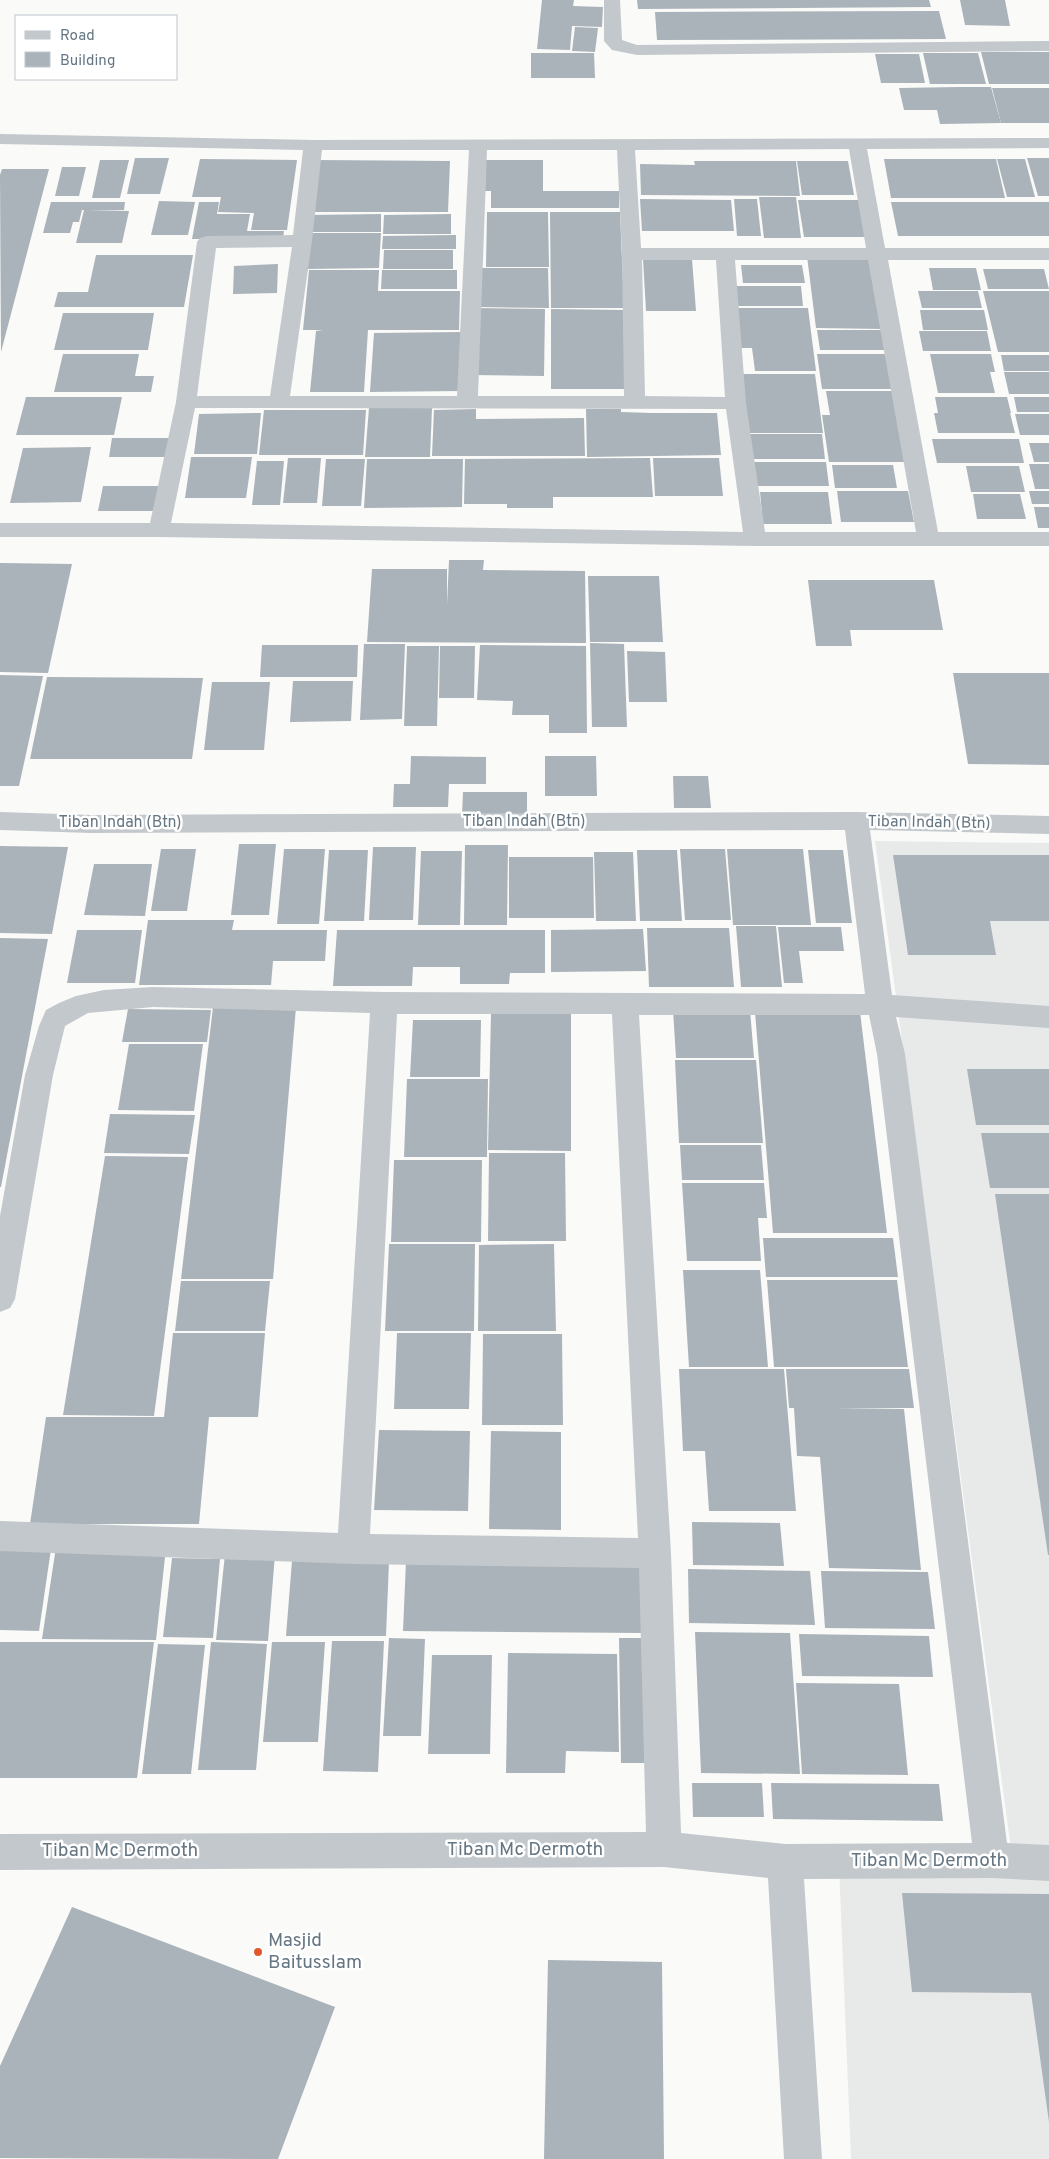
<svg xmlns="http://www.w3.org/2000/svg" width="1049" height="2159" font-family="Overpass,sans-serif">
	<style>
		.built { fill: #e8e9e9 }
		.building { fill: #aab3b9 }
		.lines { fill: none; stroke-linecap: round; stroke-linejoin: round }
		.minor { fill: #c3c8cc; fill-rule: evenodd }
		.poi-dot { fill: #e4572e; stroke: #fff; stroke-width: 2 }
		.labels { text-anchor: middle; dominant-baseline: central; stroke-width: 5; stroke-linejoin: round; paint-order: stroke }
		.street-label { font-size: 16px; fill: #657683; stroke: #fff }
		.near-street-label { font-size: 19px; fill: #657683; stroke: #fff }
		.near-poi-label { font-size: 19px; fill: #657683; stroke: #fff; text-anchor: start }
	</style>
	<rect width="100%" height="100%" fill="#fafaf8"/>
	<polygon class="built" points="875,841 1049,843 1049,2159 851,2159 839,1865 1013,1864"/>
	<g class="building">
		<polygon points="542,0 574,0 573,6 603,7 602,27 572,26 570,50 537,49"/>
		<polygon points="637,0 929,0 931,7 638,9"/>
		<polygon points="960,0 1005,0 1010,26 965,25"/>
		<polygon points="939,11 946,39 657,40 655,12"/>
		<polygon points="575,27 598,28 595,52 572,51"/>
		<polygon points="981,52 1049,52 1049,84 989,84"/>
		<polygon points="531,53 594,53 595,78 531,78"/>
		<polygon points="923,53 978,53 986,84 930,84"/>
		<polygon points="875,54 919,54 925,83 881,83"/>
		<polygon points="958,87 991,87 1001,123 940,124 937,110 904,110 899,88"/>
		<polygon points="992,88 1049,88 1049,123 1001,123"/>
		<polygon points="135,158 169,158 160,194 127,194"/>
		<polygon points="1027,158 1049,158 1049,196 1038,196"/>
		<polygon points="200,159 297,160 287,230 251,230 254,213 218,212 221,197 192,197"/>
		<polygon points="884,159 996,159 1005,198 891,198"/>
		<polygon points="997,159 1025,159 1035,197 1007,197"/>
		<polygon points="100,160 129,160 120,198 92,198"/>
		<polygon points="318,160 450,161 448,212 313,212"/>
		<polygon points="486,160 543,160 543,191 619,191 619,208 491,208 491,191 485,191"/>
		<polygon points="694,161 796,161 800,196 641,195 640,164 695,165"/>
		<polygon points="797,161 848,161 854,195 802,195"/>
		<polygon points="62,167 86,167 79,196 55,196"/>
		<polygon points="2,169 49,169 1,352 0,175"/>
		<polygon points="759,197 796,197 801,238 764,238"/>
		<polygon points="640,199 731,200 734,231 642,231"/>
		<polygon points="734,199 757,199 761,236 737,236"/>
		<polygon points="798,200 859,200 866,237 804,237"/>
		<polygon points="159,201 195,202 188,235 151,235"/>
		<polygon points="51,202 125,202 124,210 88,210 129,211 122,243 76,243 84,210 82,210 79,222 73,222 70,233 43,233"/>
		<polygon points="199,202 219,202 217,214 250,214 247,231 284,231 283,239 192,239"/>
		<polygon points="891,202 1049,202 1049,236 898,236"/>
		<polygon points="487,212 548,212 549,267 486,267"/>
		<polygon points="550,212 620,212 624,308 551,308"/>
		<polygon points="381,214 381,232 309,232 311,215"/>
		<polygon points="451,214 451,234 383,234 384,215"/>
		<polygon points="309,233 381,233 379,268 307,269"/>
		<polygon points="456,235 456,249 382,249 383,236"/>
		<polygon points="384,250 453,250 453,269 383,269"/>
		<polygon points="96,255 193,255 184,307 54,307 58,292 88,292"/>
		<polygon points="807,256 871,257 882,329 816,328"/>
		<polygon points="643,259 692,259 696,311 646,311"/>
		<polygon points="278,264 277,293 233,294 234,266"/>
		<polygon points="741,265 802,265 805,283 743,283"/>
		<polygon points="481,268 548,268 549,308 480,307"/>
		<polygon points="929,268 976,268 981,290 933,290"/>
		<polygon points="983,269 1044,269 1049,289 988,289"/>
		<polygon points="309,270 379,270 378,291 460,291 459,330 368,330 364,392 310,392 316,331 323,330 303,330"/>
		<polygon points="382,270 457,270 457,289 381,289"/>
		<polygon points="734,286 801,286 803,306 737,306"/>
		<polygon points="918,291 978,291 982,308 922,308"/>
		<polygon points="983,291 1049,291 1049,352 998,352"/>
		<polygon points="476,308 545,309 544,376 473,375"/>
		<polygon points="736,308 808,308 816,371 755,371 752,348 740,348"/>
		<polygon points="551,309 623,310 626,389 551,389"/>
		<polygon points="920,310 984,310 988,330 923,330"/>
		<polygon points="63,313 154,313 148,350 54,350"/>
		<polygon points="817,330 886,330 889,350 820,350"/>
		<polygon points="919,331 987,331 991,351 923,351"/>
		<polygon points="462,332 461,391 370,392 374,333"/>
		<polygon points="63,354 139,354 135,376 154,376 151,392 54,392"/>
		<polygon points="817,354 891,354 897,389 822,389"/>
		<polygon points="930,354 991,354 995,372 990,372 995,393 938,393"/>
		<polygon points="1001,355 1049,355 1049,371 1004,371"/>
		<polygon points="1004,372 1049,372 1049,394 1009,394"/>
		<polygon points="737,374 815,374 823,433 743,433"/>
		<polygon points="826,391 897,391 906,462 829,462 822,415 830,415"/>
		<polygon points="26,397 122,397 114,435 16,435"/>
		<polygon points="935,397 1007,397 1011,413 938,413"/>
		<polygon points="1014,397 1049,397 1049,412 1017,412"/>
		<polygon points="369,408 432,408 430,457 365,457"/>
		<polygon points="476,409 476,419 584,418 585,456 432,456 434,410"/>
		<polygon points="586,409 621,409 621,412 651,413 717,413 721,455 587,457"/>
		<polygon points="264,410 366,410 363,455 259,455"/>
		<polygon points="261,413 257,454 194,454 199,414"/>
		<polygon points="934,413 1010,413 1015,433 938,433"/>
		<polygon points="1015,414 1049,414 1049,435 1020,435"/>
		<polygon points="747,434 822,434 825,459 749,459"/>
		<polygon points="112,438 171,438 167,457 109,457"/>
		<polygon points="932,439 1019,439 1024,463 937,463"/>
		<polygon points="1029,443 1049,443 1049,462 1034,462"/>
		<polygon points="91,447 81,502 10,503 23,448"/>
		<polygon points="191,457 252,457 246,498 185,498"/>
		<polygon points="288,458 321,458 317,503 283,503"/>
		<polygon points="650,458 653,497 553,497 553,508 507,508 507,504 464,504 465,459"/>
		<polygon points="653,458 719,458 723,496 655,496"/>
		<polygon points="326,459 365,459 361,506 322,506"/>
		<polygon points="367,459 463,459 462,507 364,508"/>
		<polygon points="257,461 284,461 280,505 252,505"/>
		<polygon points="752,462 826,462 829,486 754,486"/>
		<polygon points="1029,464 1049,464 1049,489 1035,489"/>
		<polygon points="832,465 893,465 897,488 835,488"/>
		<polygon points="966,466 1019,466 1025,492 971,492"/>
		<polygon points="103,486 166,486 162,511 98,511"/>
		<polygon points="837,491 908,491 914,522 841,522"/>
		<polygon points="1029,491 1049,491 1049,504 1032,504"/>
		<polygon points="760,492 828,492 832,524 763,524"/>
		<polygon points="973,494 1020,494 1026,519 977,519"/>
		<polygon points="1034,507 1049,507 1049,528 1038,528"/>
		<polygon points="449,560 484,560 483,570 585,571 586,643 367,642 372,569 447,569 447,605"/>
		<polygon points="0,563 72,564 48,673 0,672"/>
		<polygon points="588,576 659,576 663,642 590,642"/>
		<polygon points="808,580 934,580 943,630 850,630 852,646 816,646"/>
		<polygon points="590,643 624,644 627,727 592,727"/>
		<polygon points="364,644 405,644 402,719 360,720"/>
		<polygon points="262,645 358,645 357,677 260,677"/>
		<polygon points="480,645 586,646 587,733 549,733 549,715 512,715 513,701 477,700"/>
		<polygon points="407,646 439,646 437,726 404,726"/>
		<polygon points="440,646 475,646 474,698 439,698"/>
		<polygon points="627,651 665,652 667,702 629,702"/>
		<polygon points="953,673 1049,673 1049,765 968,764"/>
		<polygon points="0,675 43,676 19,786 0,786"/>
		<polygon points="47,677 203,678 192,759 30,759"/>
		<polygon points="293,681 353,681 351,721 290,722"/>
		<polygon points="212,682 270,682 264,750 204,750"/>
		<polygon points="411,756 486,757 486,784 449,784 448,807 393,807 394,784 410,784"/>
		<polygon points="545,756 596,756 597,796 545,796"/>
		<polygon points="673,776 708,776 711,808 674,808"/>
		<polygon points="463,792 527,792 527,816 462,815"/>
		<polygon points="239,844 276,844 269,915 231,915"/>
		<polygon points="465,845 508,845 507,925 464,925"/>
		<polygon points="0,846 68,847 52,934 0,933"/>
		<polygon points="373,847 416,847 413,920 369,920"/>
		<polygon points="161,849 196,849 187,911 151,911"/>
		<polygon points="284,849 325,849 319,924 277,924"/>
		<polygon points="680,849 725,849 731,920 685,920"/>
		<polygon points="727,849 803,849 811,925 733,925"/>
		<polygon points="329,850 368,850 364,921 324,921"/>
		<polygon points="637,850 677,850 682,921 640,921"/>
		<polygon points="808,850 843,850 852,923 816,923"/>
		<polygon points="421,851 462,851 460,925 418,925"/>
		<polygon points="594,852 633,852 636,921 596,921"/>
		<polygon points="893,855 1049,855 1049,921 990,921 996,955 908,955"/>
		<polygon points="509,857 593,857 594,918 509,918"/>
		<polygon points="94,864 152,864 145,916 84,915"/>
		<polygon points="148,920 234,920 232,930 327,930 325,961 273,961 271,985 139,985"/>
		<polygon points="736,926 776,926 782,987 741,987"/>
		<polygon points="778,927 841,927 844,951 799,951 803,983 784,983"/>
		<polygon points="647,928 729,928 734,987 649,987"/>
		<polygon points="643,929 646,971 551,972 551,930"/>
		<polygon points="77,930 142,930 135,983 67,983"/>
		<polygon points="337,930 545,930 545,973 510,973 509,984 460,984 460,967 413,967 412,986 333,986"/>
		<polygon points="0,938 48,939 1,1187 0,1187"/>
		<polygon points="213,1007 296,1007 273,1279 181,1279"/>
		<polygon points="128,1009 211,1010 207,1042 122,1042"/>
		<polygon points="673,1010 750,1010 754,1058 676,1058"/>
		<polygon points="755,1012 860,1012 887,1233 773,1233"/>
		<polygon points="491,1013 571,1013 571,1151 488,1150"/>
		<polygon points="413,1020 481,1020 480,1077 410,1077"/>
		<polygon points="129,1044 203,1044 194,1111 118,1110"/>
		<polygon points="675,1060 756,1060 763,1143 679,1143"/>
		<polygon points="967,1069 1049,1069 1049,1125 976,1125"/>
		<polygon points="407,1079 488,1079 487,1157 404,1157"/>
		<polygon points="110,1114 195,1115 189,1154 104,1153"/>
		<polygon points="981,1133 1049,1133 1049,1188 990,1188"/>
		<polygon points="680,1145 761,1145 764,1180 682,1180"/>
		<polygon points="489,1153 565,1153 566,1241 488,1241"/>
		<polygon points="105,1156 188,1157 154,1416 63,1415"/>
		<polygon points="394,1160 482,1160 481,1242 391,1242"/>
		<polygon points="682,1183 764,1183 767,1218 758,1218 761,1261 687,1261"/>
		<polygon points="995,1194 1049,1194 1049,1555 1048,1555"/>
		<polygon points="763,1238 893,1238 898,1277 766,1277"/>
		<polygon points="389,1244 475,1244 474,1331 385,1331"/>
		<polygon points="554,1244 556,1331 478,1331 479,1245"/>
		<polygon points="683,1270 760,1270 768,1367 689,1367"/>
		<polygon points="767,1280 897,1280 908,1367 774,1367"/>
		<polygon points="181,1281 270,1281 265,1331 175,1331"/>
		<polygon points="173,1333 265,1333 258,1417 209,1417 199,1524 30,1524 46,1417 164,1417"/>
		<polygon points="397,1333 471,1333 469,1409 394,1409"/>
		<polygon points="483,1334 562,1334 563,1425 482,1425"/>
		<polygon points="679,1369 784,1369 796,1511 709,1511 705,1451 683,1451"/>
		<polygon points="786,1369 909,1369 914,1408 835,1408 904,1409 921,1570 829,1568 820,1457 797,1456 794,1408 789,1408"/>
		<polygon points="379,1430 470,1431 468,1511 374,1510"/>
		<polygon points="491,1431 561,1432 561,1530 489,1529"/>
		<polygon points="692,1522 780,1523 784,1566 693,1565"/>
		<polygon points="56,1547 166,1548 156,1640 42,1639"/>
		<polygon points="0,1549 51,1549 39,1631 0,1630"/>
		<polygon points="225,1554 275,1554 268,1641 216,1640"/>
		<polygon points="172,1558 220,1559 213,1638 163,1637"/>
		<polygon points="292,1561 389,1561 386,1636 286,1636"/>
		<polygon points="406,1561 641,1563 643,1633 403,1631"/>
		<polygon points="688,1569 810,1571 815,1625 689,1623"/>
		<polygon points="821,1571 928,1572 935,1629 825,1628"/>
		<polygon points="695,1632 790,1633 800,1774 701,1773"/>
		<polygon points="799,1634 929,1636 933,1677 802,1676"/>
		<polygon points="389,1638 425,1639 421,1736 383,1736"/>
		<polygon points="619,1638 648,1638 651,1763 621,1763"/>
		<polygon points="332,1641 384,1641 378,1772 323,1771"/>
		<polygon points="0,1642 154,1642 137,1778 0,1778"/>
		<polygon points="211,1642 267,1644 256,1770 198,1770"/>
		<polygon points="272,1642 325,1642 318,1742 263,1742"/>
		<polygon points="158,1644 205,1645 191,1774 142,1774"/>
		<polygon points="508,1653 617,1654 619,1752 566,1751 565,1773 506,1773"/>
		<polygon points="432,1655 492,1655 490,1754 428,1754"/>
		<polygon points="796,1683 899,1684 908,1775 802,1774"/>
		<polygon points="692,1783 762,1783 764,1817 693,1817"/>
		<polygon points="771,1783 939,1784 943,1821 773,1819"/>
		<polygon points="902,1893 1049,1894 1049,2122 1031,1993 912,1992"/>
		<polygon points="72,1907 335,2007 278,2159 0,2158 0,2066"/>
		<polygon points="548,1960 662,1962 664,2159 544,2159"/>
	</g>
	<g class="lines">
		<g class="minor">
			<polygon points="604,0 620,0 622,40 637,45 1049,41 1049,51 637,55 612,50 604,41"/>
			<path d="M0,134L313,140L1049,138V148L867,149L885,248H1049V260H888L938,532H1049V546H755L159,537H0V523H150L176,402L197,242L200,238L207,236L293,235L303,150L0,144ZM849,149L866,248H641L635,150ZM322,150H469L457,396H290L312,241ZM487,150H617L622,254L624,396H478ZM292,247L270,396H197L216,248ZM642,260H716L725,397L645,396ZM735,260H868L916,532H765L746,403ZM195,408L726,409L743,532L171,523Z"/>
			<path d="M0,812L91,815L856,812L1049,816V834L870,830L892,995L1049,1006V1028L896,1017L905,1054L1007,1843L1049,1845V1881L992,1878L804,1879L822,2159H784L768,1878L664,1867L0,1870V1834L646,1832L639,1568L353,1564L0,1551V1521L338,1533L370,1013L153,1007L88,1013L65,1026L53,1075L15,1299L10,1308L0,1312V1216L25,1075L39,1026L46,1010L59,1003L76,996L104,990L153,987L384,992L865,994L845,830L91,833L0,830ZM397,1014H612L638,1538L370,1534ZM639,1015H869L877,1054L972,1843L785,1844L681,1833L671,1553Z"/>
		</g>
	</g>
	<circle class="poi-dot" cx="258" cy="1952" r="5"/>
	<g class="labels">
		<g class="street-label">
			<text x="524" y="822">Tiban Indah (Btn)</text>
			<text x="120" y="823">Tiban Indah (Btn)</text>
			<text transform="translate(929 823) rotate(1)">Tiban Indah (Btn)</text>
		</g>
		<g class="near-street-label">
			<text x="525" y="1850">Tiban Mc Dermoth</text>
			<text x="120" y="1851">Tiban Mc Dermoth</text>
			<text x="929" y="1861">Tiban Mc Dermoth</text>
		</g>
		<g class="near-poi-label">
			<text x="268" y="1941">Masjid<tspan x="268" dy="22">Baitusslam</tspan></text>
		</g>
	</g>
	<rect x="15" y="15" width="162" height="65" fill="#ffffff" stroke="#c1c8cd"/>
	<rect x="25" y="31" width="25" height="8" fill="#c3c8cc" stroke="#c1c8cd"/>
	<text x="60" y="40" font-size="15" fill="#657683">Road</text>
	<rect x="25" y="52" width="25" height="15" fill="#aab3b9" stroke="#c1c8cd"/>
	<text x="60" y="65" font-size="15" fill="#657683">Building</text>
</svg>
